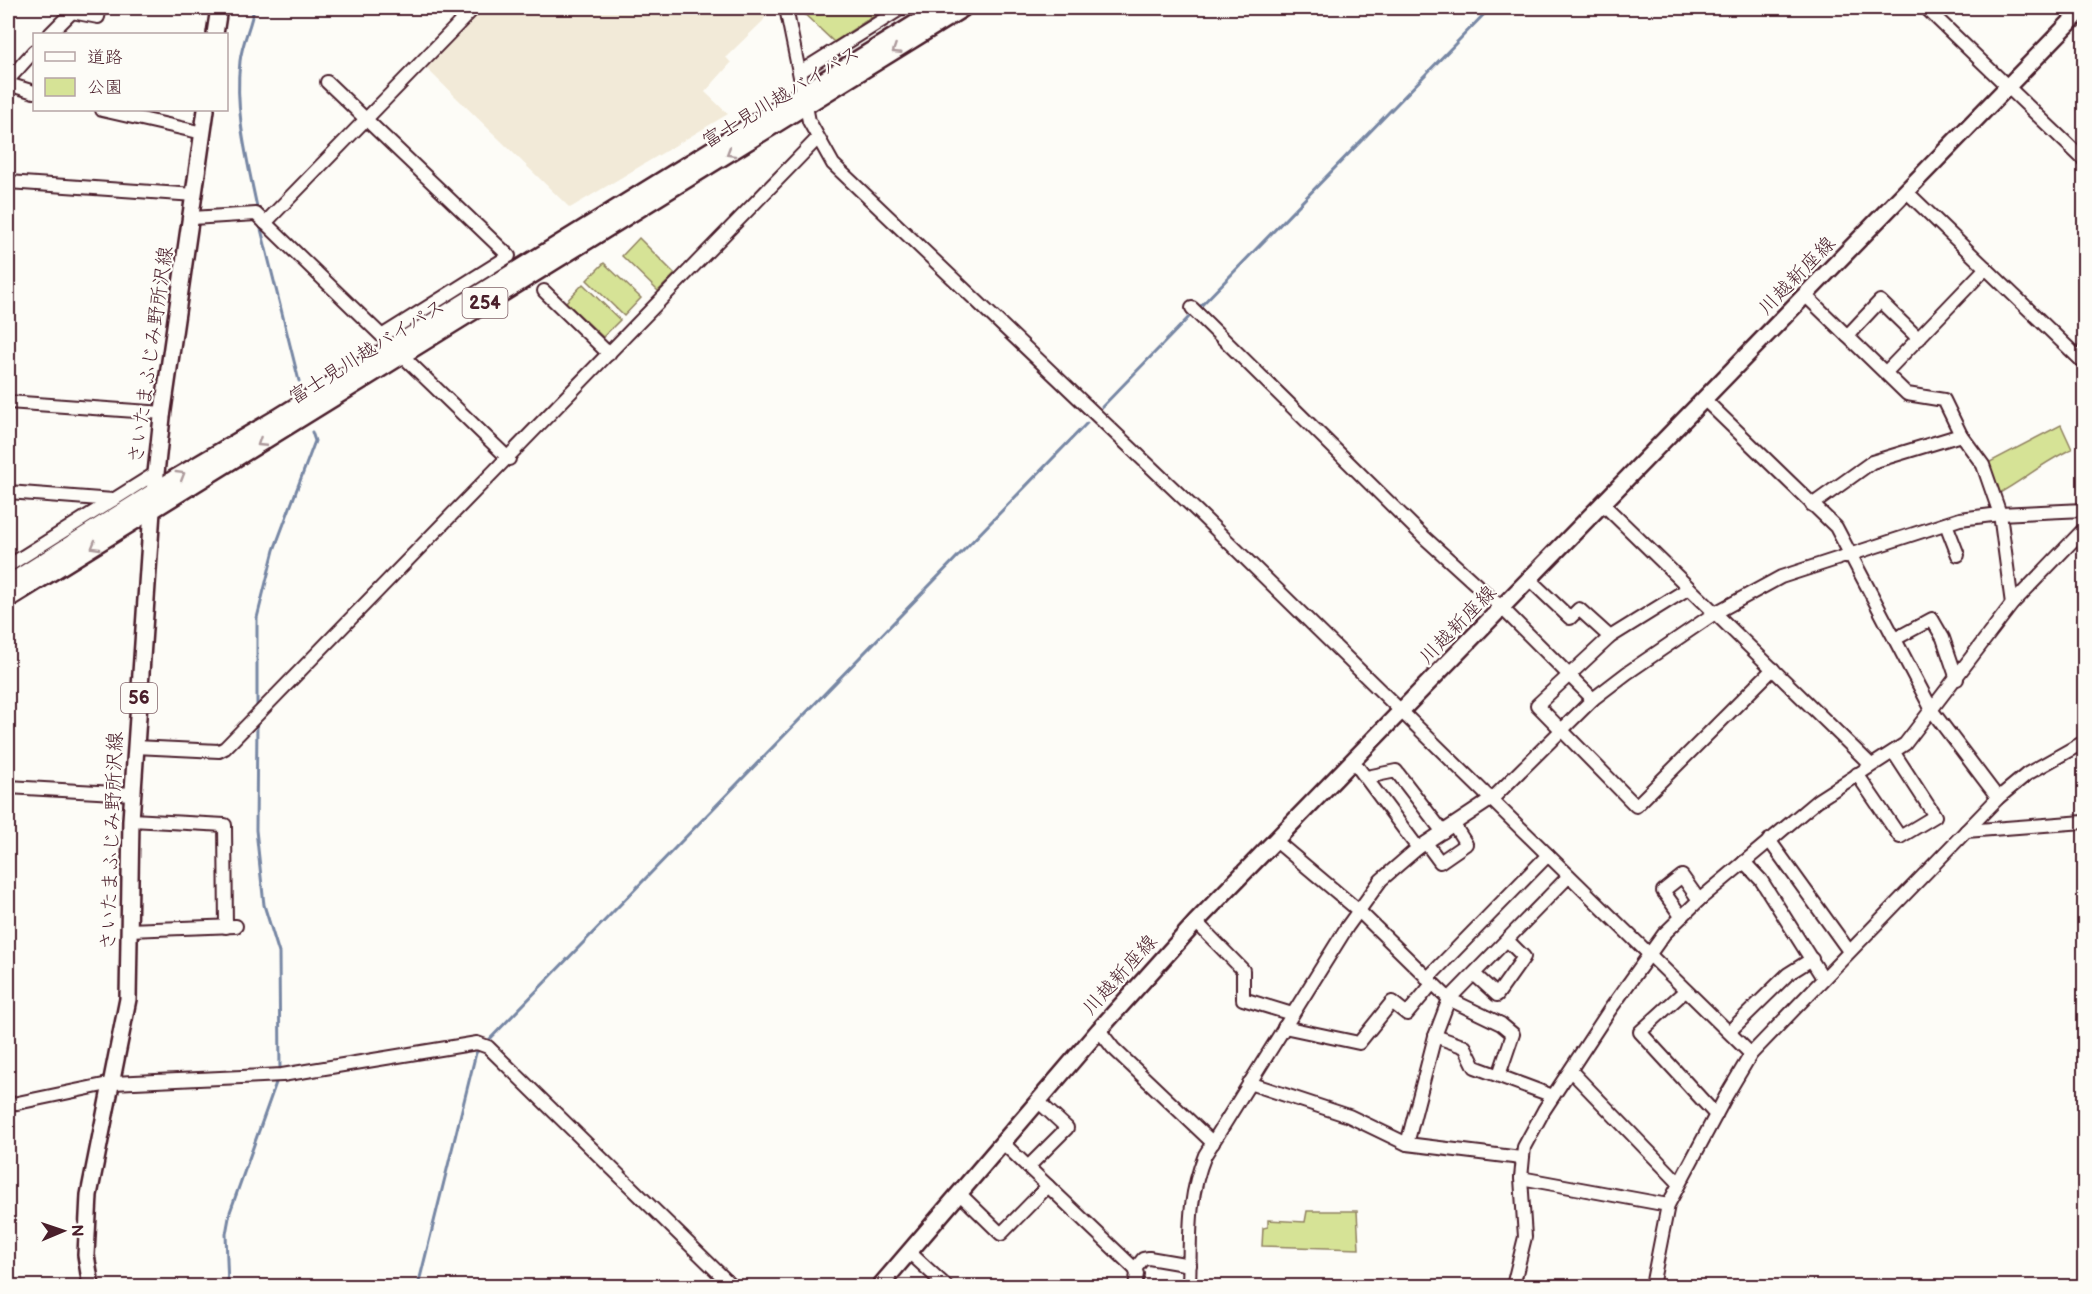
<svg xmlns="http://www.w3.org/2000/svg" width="2092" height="1294" font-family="'Balsamiq Sans','Klee One',sans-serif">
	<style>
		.built { fill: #f2ead8 }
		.green { fill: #d6e396; stroke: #908160; stroke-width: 1.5 }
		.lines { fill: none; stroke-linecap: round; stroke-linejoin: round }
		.stream { stroke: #7787a4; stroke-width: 3 }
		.minor-casing { stroke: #4a1f2b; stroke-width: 16 }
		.major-casing { stroke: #4a1f2b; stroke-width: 20 }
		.highway-casing { stroke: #4a1f2b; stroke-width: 21 }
		.minor { stroke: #fdfcf7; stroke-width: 12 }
		.major { stroke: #fdfcf7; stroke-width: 15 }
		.highway { stroke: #fdfcf7; stroke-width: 16 }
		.oneway { stroke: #ac999b }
		.labels { text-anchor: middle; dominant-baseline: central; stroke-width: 4.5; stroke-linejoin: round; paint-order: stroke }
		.shield { fill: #fdfcf7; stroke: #806168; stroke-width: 1.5 }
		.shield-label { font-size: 18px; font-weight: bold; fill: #4a1f2b }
		.street-label { font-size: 20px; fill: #4a1f2b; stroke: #fdfcf7 }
	</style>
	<rect width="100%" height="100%" fill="#fdfcf7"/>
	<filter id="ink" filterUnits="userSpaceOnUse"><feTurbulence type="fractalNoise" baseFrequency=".0167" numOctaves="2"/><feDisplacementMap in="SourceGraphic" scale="12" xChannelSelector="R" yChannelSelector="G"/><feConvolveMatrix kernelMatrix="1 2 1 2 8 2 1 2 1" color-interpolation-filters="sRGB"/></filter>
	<g filter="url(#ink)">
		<polygon class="built" points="479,8 770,8 763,21 726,57 731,63 705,92 728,114 570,208 423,65"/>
		<g class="green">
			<polygon points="798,8 877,8 878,13 834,42"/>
			<polygon points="639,238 675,274 658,291 622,256"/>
			<polygon points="604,263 641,298 624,316 587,280"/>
			<polygon points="583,284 620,320 603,337 566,302"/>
			<path d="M2061,425L2072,449C2044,461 2023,481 1996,495L1986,464Z"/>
			<polygon points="1307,1211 1357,1211 1359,1249 1262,1246 1263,1228 1268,1227 1268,1220 1305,1222"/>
		</g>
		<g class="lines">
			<g class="stream">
				<path d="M254,8C251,26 242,43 240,61C234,112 248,163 258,212"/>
				<polyline points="260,225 299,381"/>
				<polyline points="1197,310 1490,8"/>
				<polyline points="1102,407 1192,314"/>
				<polyline points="257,708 257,618 274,550 315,441 312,432"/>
				<polyline points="257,720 256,830 264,905 279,953 280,1071"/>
				<polyline points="487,1042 1087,423"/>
				<polyline points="228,1286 226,1234 230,1212 277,1080"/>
				<polyline points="418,1286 476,1053 480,1049"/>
			</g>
			<defs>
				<g id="minor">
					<polyline points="786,8 809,121 833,164 1199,513 1751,1054"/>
					<polyline points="1926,8 2084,160"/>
					<polyline points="72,12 98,17 100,8"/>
					<polyline points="50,34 76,8"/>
					<polyline points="800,72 902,8"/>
					<polyline points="8,80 34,51"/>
					<polyline points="327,82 509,256 383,335"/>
					<polyline points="8,84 34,92"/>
					<polyline points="102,110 203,133"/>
					<polyline points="8,182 195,195"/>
					<polyline points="1907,192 2084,363"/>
					<polyline points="192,218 256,214 509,459"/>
					<polyline points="265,223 474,8"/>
					<polyline points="544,291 609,354"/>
					<polyline points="1806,296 1907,394 1944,400 1961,435 1983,465 2000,514 2012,604"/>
					<polyline points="1192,308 1425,538 1503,609 1593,699"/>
					<polyline points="1847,336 1880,301 1919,339"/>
					<polyline points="1886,372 1986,268"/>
					<polyline points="1705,400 1836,527 1933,712 1998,798"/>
					<polyline points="8,402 164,413"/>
					<polyline points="8,492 113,500"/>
					<polyline points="1604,505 1870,764"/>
					<polyline points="1812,505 1872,462 1961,435"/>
					<polyline points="1946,524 1958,555"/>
					<polyline points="8,566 156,473"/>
					<polyline points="1530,580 1570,618 1579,609 1610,637"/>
					<polyline points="1689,588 1610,637 1537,705 1636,806 1773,669"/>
					<polyline points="1895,639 1932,619 1943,638 1957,679"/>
					<polyline points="135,747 219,751 225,748 817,139"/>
					<polyline points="1354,762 1418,848"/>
					<polyline points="1857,774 1900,837 1935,816 1894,753"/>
					<polyline points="1367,777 1396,771 1443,832"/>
					<polyline points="8,787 133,794"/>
					<polyline points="131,820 225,825 226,927"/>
					<polyline points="1966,831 2084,822"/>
					<polyline points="1769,840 1849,951"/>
					<polyline points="1276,841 1359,911 1449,999 1569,876"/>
					<polyline points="1426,843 1440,862 1466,844 1454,825"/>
					<polyline points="1744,862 1761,880 1823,978"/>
					<polyline points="1681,916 1663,891 1682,876 1699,900"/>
					<polyline points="1196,922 1243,970 1243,999 1292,1014"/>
					<polyline points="128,930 236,926"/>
					<polyline points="1475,975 1497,995 1524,957 1507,940"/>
					<polyline points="1427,979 1548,855"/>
					<polyline points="1685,991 1640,1032 1716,1115"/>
					<polyline points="1284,1027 1359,1043 1392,1002 1407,1014 1432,984"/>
					<polyline points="1099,1030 1113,1048 1213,1143"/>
					<polyline points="1729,1032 1788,974 1812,959"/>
					<polyline points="1435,1036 1465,1047 1475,1067 1553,1096"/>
					<polyline points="1571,1071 1679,1183"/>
					<polyline points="1249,1083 1349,1116 1407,1144 1521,1158"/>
					<polyline points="8,1105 113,1083 282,1075 477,1043 488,1047 732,1286"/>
					<polyline points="1003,1143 1028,1167"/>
					<polyline points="1407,1144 1435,1036 1449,999 1501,1024 1513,1034 1499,1075"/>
					<polyline points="1521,1178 1668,1205"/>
					<polyline points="1048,1186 1135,1269 1137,1274 1135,1286"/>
					<polyline points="960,1194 1001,1234 1048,1186 1028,1167 1067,1128 1039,1102"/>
					<polyline points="909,1252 946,1286"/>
					<polyline points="1135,1269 1143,1259 1149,1258 1190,1265"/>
					<path d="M1189,1286C1191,1237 1186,1202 1205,1155L1347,927L1381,880L1418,848L1492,799L1593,699L1627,673L1715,613L1781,577L1960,519L2000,514L2084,510"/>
					<polyline points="1513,1286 1525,1237 1521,1178 1524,1147 1544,1110 1609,1011 1664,934 1699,900 1818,800 1905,744 2012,604 2084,529"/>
					<polyline points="1652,1286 1668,1205 1726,1096 1751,1054 1998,798 2027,774 2084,742"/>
				</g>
				<g id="major">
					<polyline points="215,34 219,8"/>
					<polyline points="91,1286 86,1255 89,1195 128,999 131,820 152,511 162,417 206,110"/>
					<polyline points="880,1286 1099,1030 1196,922 2084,8"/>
				</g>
				<g id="highway">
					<polyline points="8,584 174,479 279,417 941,8"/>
					<polyline points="8,599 963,8"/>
				</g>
			</defs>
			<use href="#minor" class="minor-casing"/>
			<use href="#major" class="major-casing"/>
			<use href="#highway" class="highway-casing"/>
			<use href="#minor" class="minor"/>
			<use href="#major" class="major"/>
			<use href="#highway" class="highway"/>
		</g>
		<defs><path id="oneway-chevron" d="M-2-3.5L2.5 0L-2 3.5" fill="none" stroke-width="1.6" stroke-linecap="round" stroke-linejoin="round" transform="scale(1.5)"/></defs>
		<g class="oneway">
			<use href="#oneway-chevron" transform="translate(896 50) rotate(147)"/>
			<use href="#oneway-chevron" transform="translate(730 153) rotate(149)"/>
			<use href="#oneway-chevron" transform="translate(261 443) rotate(147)"/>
			<use href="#oneway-chevron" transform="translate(181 475) rotate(-31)"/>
			<use href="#oneway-chevron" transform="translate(95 546) rotate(150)"/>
		</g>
	</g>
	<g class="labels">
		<g class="shield">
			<rect x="462.5" y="288" width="45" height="30" rx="4.5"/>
			<rect x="121" y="683" width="36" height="30" rx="4.5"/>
		</g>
		<g class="shield-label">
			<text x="485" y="303">254</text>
			<text x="139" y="698">56</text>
		</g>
		<g class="street-label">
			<text transform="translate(781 97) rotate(-31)">富士見川越バイパス</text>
			<text transform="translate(1797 276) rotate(-46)">川越新座線</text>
			<text transform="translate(367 352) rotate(-32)">富士見川越バイパス</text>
			<text transform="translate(151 355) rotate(-82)">さいたまふじみ野所沢線</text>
			<text transform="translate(1458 625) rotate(-46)">川越新座線</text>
			<text transform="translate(112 841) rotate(-88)">さいたまふじみ野所沢線</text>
			<text transform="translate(1120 975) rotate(-48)">川越新座線</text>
		</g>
	</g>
	<rect width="2092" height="1294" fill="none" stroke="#fdfcf7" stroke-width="30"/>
	<rect x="15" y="15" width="2062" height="1264" fill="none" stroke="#4a1f2b" stroke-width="2" filter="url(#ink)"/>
	<rect x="33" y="33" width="195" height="78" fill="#fdfcf7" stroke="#b5a4a5" stroke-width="1.5"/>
	<rect x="45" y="52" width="30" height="9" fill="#fdfcf7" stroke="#b5a4a5" stroke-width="1.5"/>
	<text x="87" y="63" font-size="18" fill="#4a1f2b">道路</text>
	<rect x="45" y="78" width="30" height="18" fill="#d6e396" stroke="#b5a4a5" stroke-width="1.5"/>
	<text x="87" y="93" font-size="18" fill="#4a1f2b">公園</text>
	<g transform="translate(63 1231) rotate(88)" stroke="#fdfcf7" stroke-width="4.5" paint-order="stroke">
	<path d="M0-4.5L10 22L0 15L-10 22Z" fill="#4a1f2b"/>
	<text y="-9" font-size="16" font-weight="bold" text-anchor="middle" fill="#4a1f2b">N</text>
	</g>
</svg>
